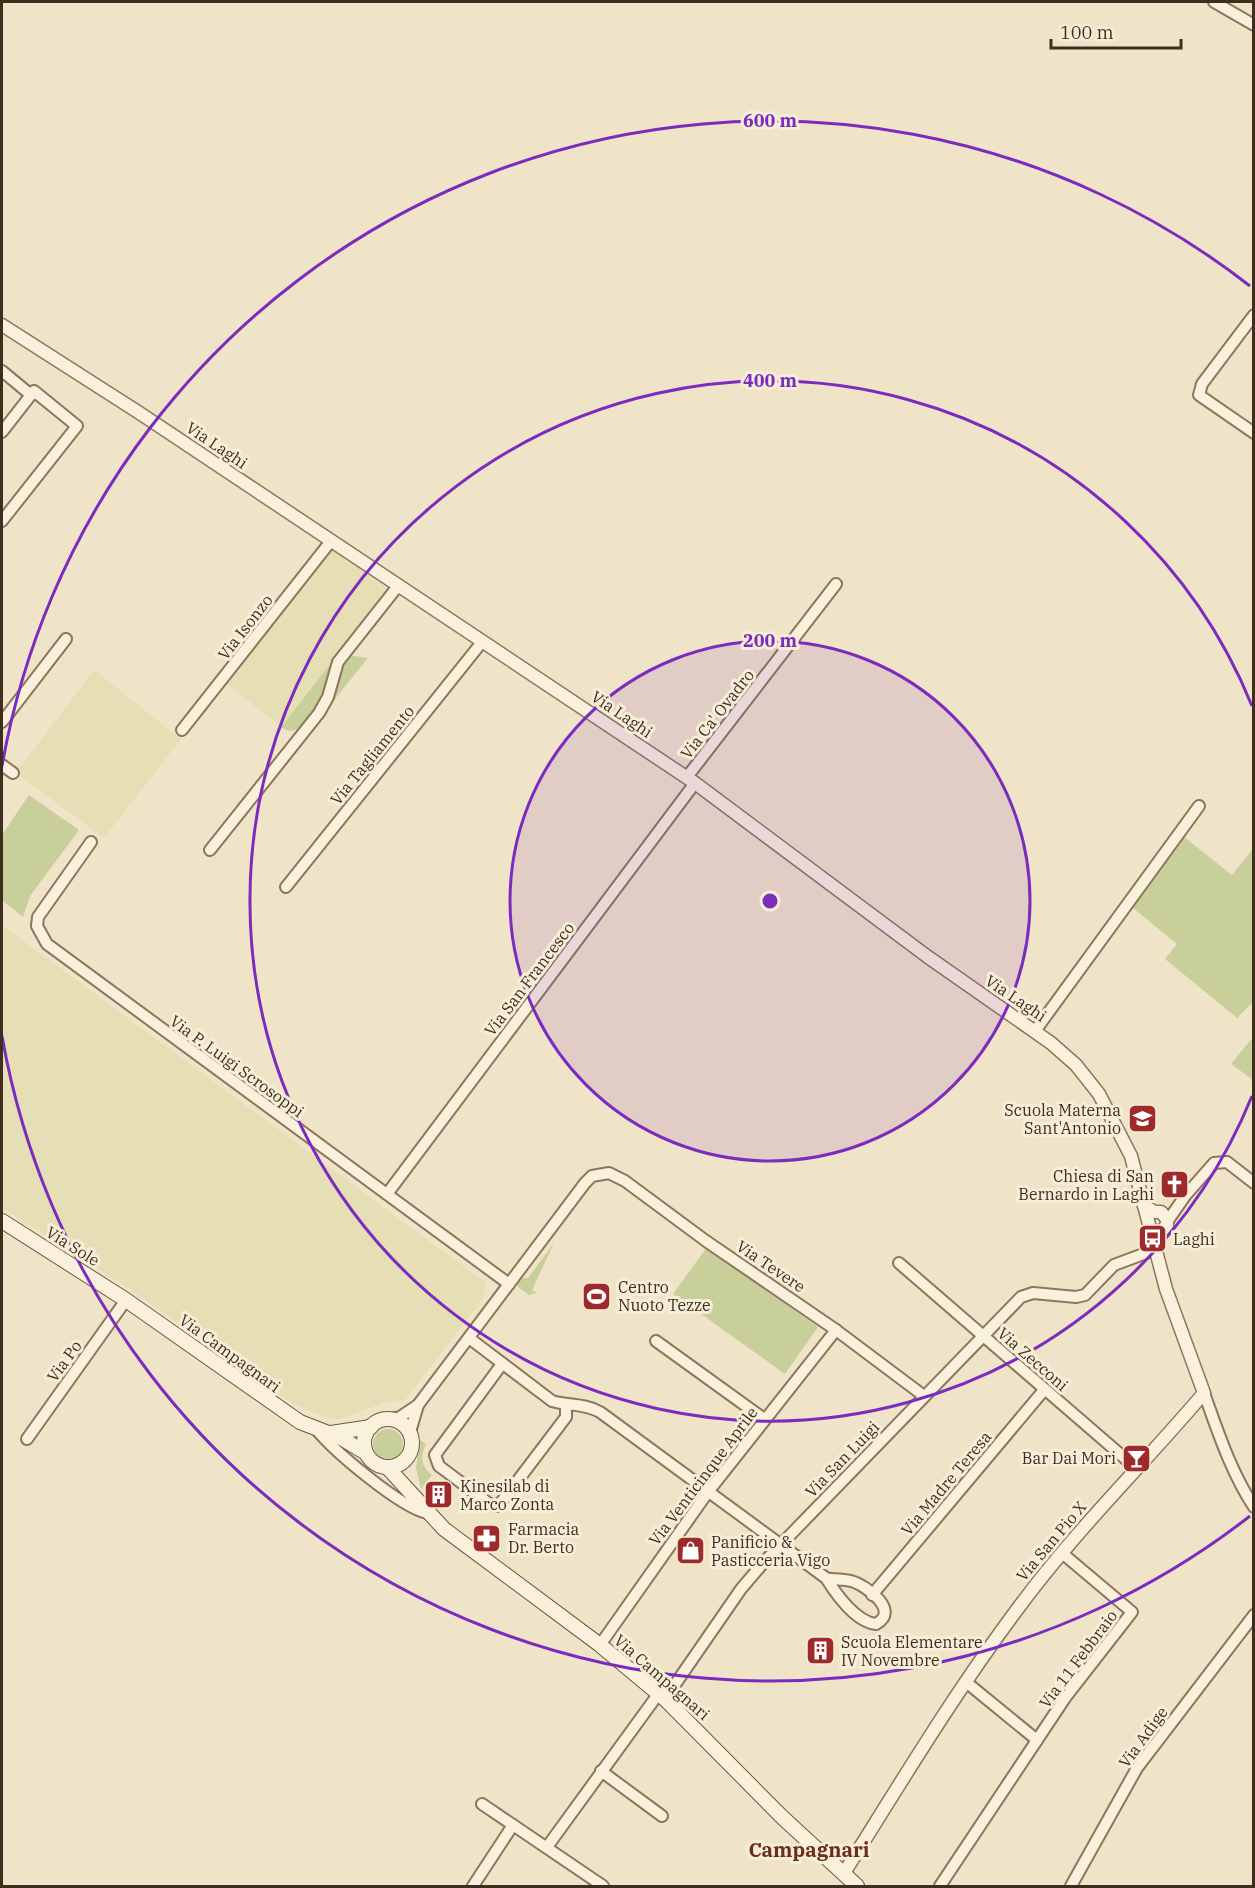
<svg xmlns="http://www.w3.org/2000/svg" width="1255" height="1888" font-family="'IBM Plex Serif',serif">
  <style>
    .farmland { fill: #e6deb5 }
    .green { fill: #c9cf9b }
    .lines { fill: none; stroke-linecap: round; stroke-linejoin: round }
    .minor-casing { stroke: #8d765c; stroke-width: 14 }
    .tertiary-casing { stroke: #8d765c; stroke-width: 15 }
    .secondary-casing { stroke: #6f573f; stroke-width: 16 }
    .minor { stroke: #faf1dc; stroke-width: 10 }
    .tertiary { stroke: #faf1dc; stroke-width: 12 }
    .secondary { stroke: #faf1dc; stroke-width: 14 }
    .ring { fill: none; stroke: #7b2cbf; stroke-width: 3 }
    .labels { text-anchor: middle; stroke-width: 6; stroke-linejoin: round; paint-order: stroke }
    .street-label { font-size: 16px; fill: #3d2e20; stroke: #f7eed8 }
    .poi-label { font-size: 16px; fill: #3d2e20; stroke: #f7eed8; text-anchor: start }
    .quarter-label { font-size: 20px; font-weight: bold; fill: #6b2e1e; stroke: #f7eed8 }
    .centre { fill: #7b2cbf; stroke: #f7eed8; stroke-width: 3 }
    .ring-label { font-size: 18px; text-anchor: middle; font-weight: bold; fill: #7b2cbf; stroke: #f7eed8; stroke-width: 6; stroke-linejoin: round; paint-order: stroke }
  </style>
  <rect width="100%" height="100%" fill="#f0e4c8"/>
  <g class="farmland">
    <polygon points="333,550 388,589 281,727 226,683 329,551"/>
    <polygon points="94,670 181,739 104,838 16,773"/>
    <polygon points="2,925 486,1283 483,1299 405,1400 386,1402 340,1419 325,1417 293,1404 130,1289 2,1208"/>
  </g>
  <g class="green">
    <polygon points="347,655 368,658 326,710 339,667"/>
    <path d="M 331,663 C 329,674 328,686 324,696 C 317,711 300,741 281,727 Z"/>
    <polygon points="29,795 79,830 30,896 23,917 2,900 2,835"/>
    <polygon points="1184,837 1232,875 1253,849 1253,1002 1237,1018 1165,959 1177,944 1133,908"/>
    <polygon points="1253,1037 1253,1080 1231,1064"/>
    <polygon points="554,1243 532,1290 537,1293 529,1295 518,1287 517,1282 519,1278 528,1278"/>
    <polygon points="707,1247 818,1327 785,1374 673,1294"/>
    <circle cx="388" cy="1444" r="15"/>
    <path d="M 420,1440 L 426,1444 C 420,1456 421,1467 432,1475 L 421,1489 L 416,1468 Z"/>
  </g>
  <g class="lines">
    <defs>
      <g id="minor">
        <polyline points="1214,2 1254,25"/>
        <polyline points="1254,315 1202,384 1199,395 1254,433"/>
        <polyline points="2,371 31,395"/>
        <polyline points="2,432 34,391 77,426 2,521"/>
        <polyline points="2,722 66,639"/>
        <polyline points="182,730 331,541"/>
        <polyline points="2,765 13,773"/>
        <polyline points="687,777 836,584"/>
        <polyline points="91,842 38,917 37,926 47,944 509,1284"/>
        <polyline points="210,850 319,713 328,697 338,662 398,586"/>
        <polyline points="286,887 482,642"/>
        <polyline points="1035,1031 1199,806"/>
        <polyline points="387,1194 695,783"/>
        <polyline points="1167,1222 1185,1196 1214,1163 1227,1162 1254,1183"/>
        <polyline points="899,1263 1136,1468"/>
        <path d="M 469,1338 L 552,1401 C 569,1406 584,1403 600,1412 L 826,1578 C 836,1594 856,1622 876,1624 C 901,1611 866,1585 851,1581 C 843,1579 834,1580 826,1578"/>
        <polyline points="656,1341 764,1419"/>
        <polyline points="502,1364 435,1455 439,1466 491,1505 497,1506 503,1500 566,1417 566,1405"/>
        <path d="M 1204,1393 C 1218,1432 1231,1472 1254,1507"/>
        <polyline points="392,1419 400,1417 418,1405 585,1183 592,1176 609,1173 625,1181 706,1241 836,1330 924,1396"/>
        <path d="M 316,1429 C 335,1452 400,1507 427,1513"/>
        <polyline points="410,1432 418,1405"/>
        <polyline points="27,1439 126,1300"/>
        <polyline points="872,1595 1044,1390"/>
        <polyline points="600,1645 708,1492 836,1330"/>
        <polyline points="966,1682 1037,1740"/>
        <polyline points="665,1699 741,1589 764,1562 1021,1297 1033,1293 1076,1297 1085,1295 1114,1265 1154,1250"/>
        <polyline points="601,1771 662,1816"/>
        <polyline points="482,1804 603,1886"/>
        <polyline points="547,1847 659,1693"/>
        <polyline points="473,1886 513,1825"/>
        <polyline points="940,1886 1065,1698 1132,1612 1062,1553"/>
        <polyline points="1071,1886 1137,1768 1254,1615"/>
      </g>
      <g id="tertiary">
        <path d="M 2,325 L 138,412 L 695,783 L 928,957 L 1051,1043 L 1076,1065 L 1099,1094 L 1131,1156 L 1166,1289 L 1204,1393 C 1143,1465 1075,1531 1019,1607 C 955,1692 900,1784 844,1873"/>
        <polyline points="1144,1206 1155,1212 1161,1212 1167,1219 1167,1225 1153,1241"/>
      </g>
      <g id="secondary">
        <polyline points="2,1221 126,1300 300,1422 341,1438 366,1453"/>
        <circle cx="388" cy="1443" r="24"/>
        <polyline points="331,1433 371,1427"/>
        <polyline points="387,1467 444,1529 600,1645 665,1699 782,1817 857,1886"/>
      </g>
    </defs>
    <use href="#minor" class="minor-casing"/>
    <use href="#tertiary" class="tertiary-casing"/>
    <use href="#secondary" class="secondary-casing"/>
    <use href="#minor" class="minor"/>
    <use href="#tertiary" class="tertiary"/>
    <use href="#secondary" class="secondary"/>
  </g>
  <circle cx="770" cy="901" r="260" fill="#7b2cbf" fill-opacity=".12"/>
  <g class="ring">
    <circle cx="770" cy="901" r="260"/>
    <path d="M1252 1096A520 520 0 1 1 1252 706"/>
    <path d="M1250 1516A780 780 0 0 1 2 1036M2 766A780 780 0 0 1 1250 286"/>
  </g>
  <defs>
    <symbol id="school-square" viewBox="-11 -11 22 22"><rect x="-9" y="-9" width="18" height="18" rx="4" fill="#9e2a2b" stroke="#f7eed8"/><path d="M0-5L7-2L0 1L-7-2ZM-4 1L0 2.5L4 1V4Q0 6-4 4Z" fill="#fff"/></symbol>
    <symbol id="church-square" viewBox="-11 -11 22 22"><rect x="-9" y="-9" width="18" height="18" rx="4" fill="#9e2a2b" stroke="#f7eed8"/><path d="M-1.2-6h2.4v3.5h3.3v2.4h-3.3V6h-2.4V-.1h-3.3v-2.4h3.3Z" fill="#fff"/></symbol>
    <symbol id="bus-square" viewBox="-11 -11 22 22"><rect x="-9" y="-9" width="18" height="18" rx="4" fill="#9e2a2b" stroke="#f7eed8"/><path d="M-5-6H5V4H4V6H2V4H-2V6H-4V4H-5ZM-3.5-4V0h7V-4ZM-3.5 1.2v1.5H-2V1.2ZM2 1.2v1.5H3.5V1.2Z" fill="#fff"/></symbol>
    <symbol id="stadium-square" viewBox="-11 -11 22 22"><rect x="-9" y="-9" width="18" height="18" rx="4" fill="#9e2a2b" stroke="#f7eed8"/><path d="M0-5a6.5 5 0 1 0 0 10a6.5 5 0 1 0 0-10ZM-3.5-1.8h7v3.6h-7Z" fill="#fff"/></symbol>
    <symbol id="bar-square" viewBox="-11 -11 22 22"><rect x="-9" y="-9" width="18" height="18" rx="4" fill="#9e2a2b" stroke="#f7eed8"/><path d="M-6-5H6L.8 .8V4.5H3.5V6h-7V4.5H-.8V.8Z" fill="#fff"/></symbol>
    <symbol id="building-square" viewBox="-11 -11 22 22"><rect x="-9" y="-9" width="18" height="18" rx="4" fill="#9e2a2b" stroke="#f7eed8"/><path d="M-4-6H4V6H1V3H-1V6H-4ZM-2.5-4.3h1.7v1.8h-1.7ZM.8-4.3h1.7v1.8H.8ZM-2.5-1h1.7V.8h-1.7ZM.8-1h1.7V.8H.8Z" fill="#fff"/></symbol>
    <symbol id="pharmacy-square" viewBox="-11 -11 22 22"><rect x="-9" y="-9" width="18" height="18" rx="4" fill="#9e2a2b" stroke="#f7eed8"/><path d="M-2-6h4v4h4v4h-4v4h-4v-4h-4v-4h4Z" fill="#fff"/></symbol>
    <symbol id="shop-square" viewBox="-11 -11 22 22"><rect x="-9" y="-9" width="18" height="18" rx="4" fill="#9e2a2b" stroke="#f7eed8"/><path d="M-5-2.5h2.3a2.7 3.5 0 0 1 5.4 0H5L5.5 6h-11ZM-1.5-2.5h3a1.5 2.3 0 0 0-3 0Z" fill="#fff"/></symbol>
  </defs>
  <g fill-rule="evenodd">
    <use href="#school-square" x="1126" y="1102" width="33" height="33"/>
    <use href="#church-square" x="1158" y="1168" width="33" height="33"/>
    <use href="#bus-square" x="1136" y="1222" width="33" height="33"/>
    <use href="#stadium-square" x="580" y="1280" width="33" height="33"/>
    <use href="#bar-square" x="1120" y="1442" width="33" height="33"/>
    <use href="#building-square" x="422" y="1478" width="33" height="33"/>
    <use href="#pharmacy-square" x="470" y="1522" width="33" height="33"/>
    <use href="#shop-square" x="674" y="1534" width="33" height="33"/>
    <use href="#building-square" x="804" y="1634" width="33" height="33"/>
  </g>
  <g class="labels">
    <g class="street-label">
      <text transform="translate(217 445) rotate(34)" y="6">Via Laghi</text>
      <text transform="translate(245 627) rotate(-52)" y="6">Via Isonzo</text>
      <text transform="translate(622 714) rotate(34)" y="6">Via Laghi</text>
      <text transform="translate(717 714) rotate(-52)" y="6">Via Ca' Ovadro</text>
      <text transform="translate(372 755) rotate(-51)" y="6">Via Tagliamento</text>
      <text transform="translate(529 979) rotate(-53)" y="6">Via San Francesco</text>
      <text transform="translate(1016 998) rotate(34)" y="6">Via Laghi</text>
      <text transform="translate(237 1066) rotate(36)" y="6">Via P. Luigi Scrosoppi</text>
      <text transform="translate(73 1246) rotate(32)" y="6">Via Sole</text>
      <text transform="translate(771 1266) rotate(34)" y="6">Via Tevere</text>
      <text transform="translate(230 1353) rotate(36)" y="6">Via Campagnari</text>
      <text transform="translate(1033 1359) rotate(41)" y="6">Via Zecconi</text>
      <text transform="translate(64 1361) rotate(-54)" y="6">Via Po</text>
      <text transform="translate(842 1459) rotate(-46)" y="6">Via San Luigi</text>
      <text transform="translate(703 1476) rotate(-53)" y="6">Via Venticinque Aprile</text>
      <text transform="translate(946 1483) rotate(-50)" y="6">Via Madre Teresa</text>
      <text transform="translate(1051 1541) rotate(-50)" y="6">Via San Pio X</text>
      <text transform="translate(1078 1659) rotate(-53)" y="6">Via 11 Febbraio</text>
      <text transform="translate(662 1677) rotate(41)" y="6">Via Campagnari</text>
      <text transform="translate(1143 1737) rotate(-54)" y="6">Via Adige</text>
    </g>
    <g class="poi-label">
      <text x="1121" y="1116" text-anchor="end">Scuola Materna<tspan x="1121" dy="18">Sant'Antonio</tspan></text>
      <text x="1154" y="1182" text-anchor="end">Chiesa di San<tspan x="1154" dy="18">Bernardo in Laghi</tspan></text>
      <text x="1173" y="1245">Laghi</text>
      <text x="618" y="1293">Centro<tspan x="618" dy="18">Nuoto Tezze</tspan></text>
      <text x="1116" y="1464" text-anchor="end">Bar Dai Mori</text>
      <text x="460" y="1492">Kinesilab di<tspan x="460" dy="18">Marco Zonta</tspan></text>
      <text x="508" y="1535">Farmacia<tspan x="508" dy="18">Dr. Berto</tspan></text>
      <text x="711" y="1548">Panificio &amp;<tspan x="711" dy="18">Pasticceria Vigo</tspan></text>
      <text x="841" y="1648">Scuola Elementare<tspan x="841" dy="18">IV Novembre</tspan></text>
    </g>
    <g class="quarter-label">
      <text x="809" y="1857">Campagnari</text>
    </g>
  </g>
  <circle cx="770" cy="901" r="9" class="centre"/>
  <g class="ring-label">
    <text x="770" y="127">600 m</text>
    <text x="770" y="387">400 m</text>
    <text x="770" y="647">200 m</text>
  </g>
  <rect width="1255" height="1888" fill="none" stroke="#3d2e20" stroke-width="6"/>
  <path d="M1051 39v9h130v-9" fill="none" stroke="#3d2e20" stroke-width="3"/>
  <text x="1060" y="39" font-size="18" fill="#3d2e20" stroke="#f7eed8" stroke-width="4.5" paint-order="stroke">100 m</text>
</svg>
